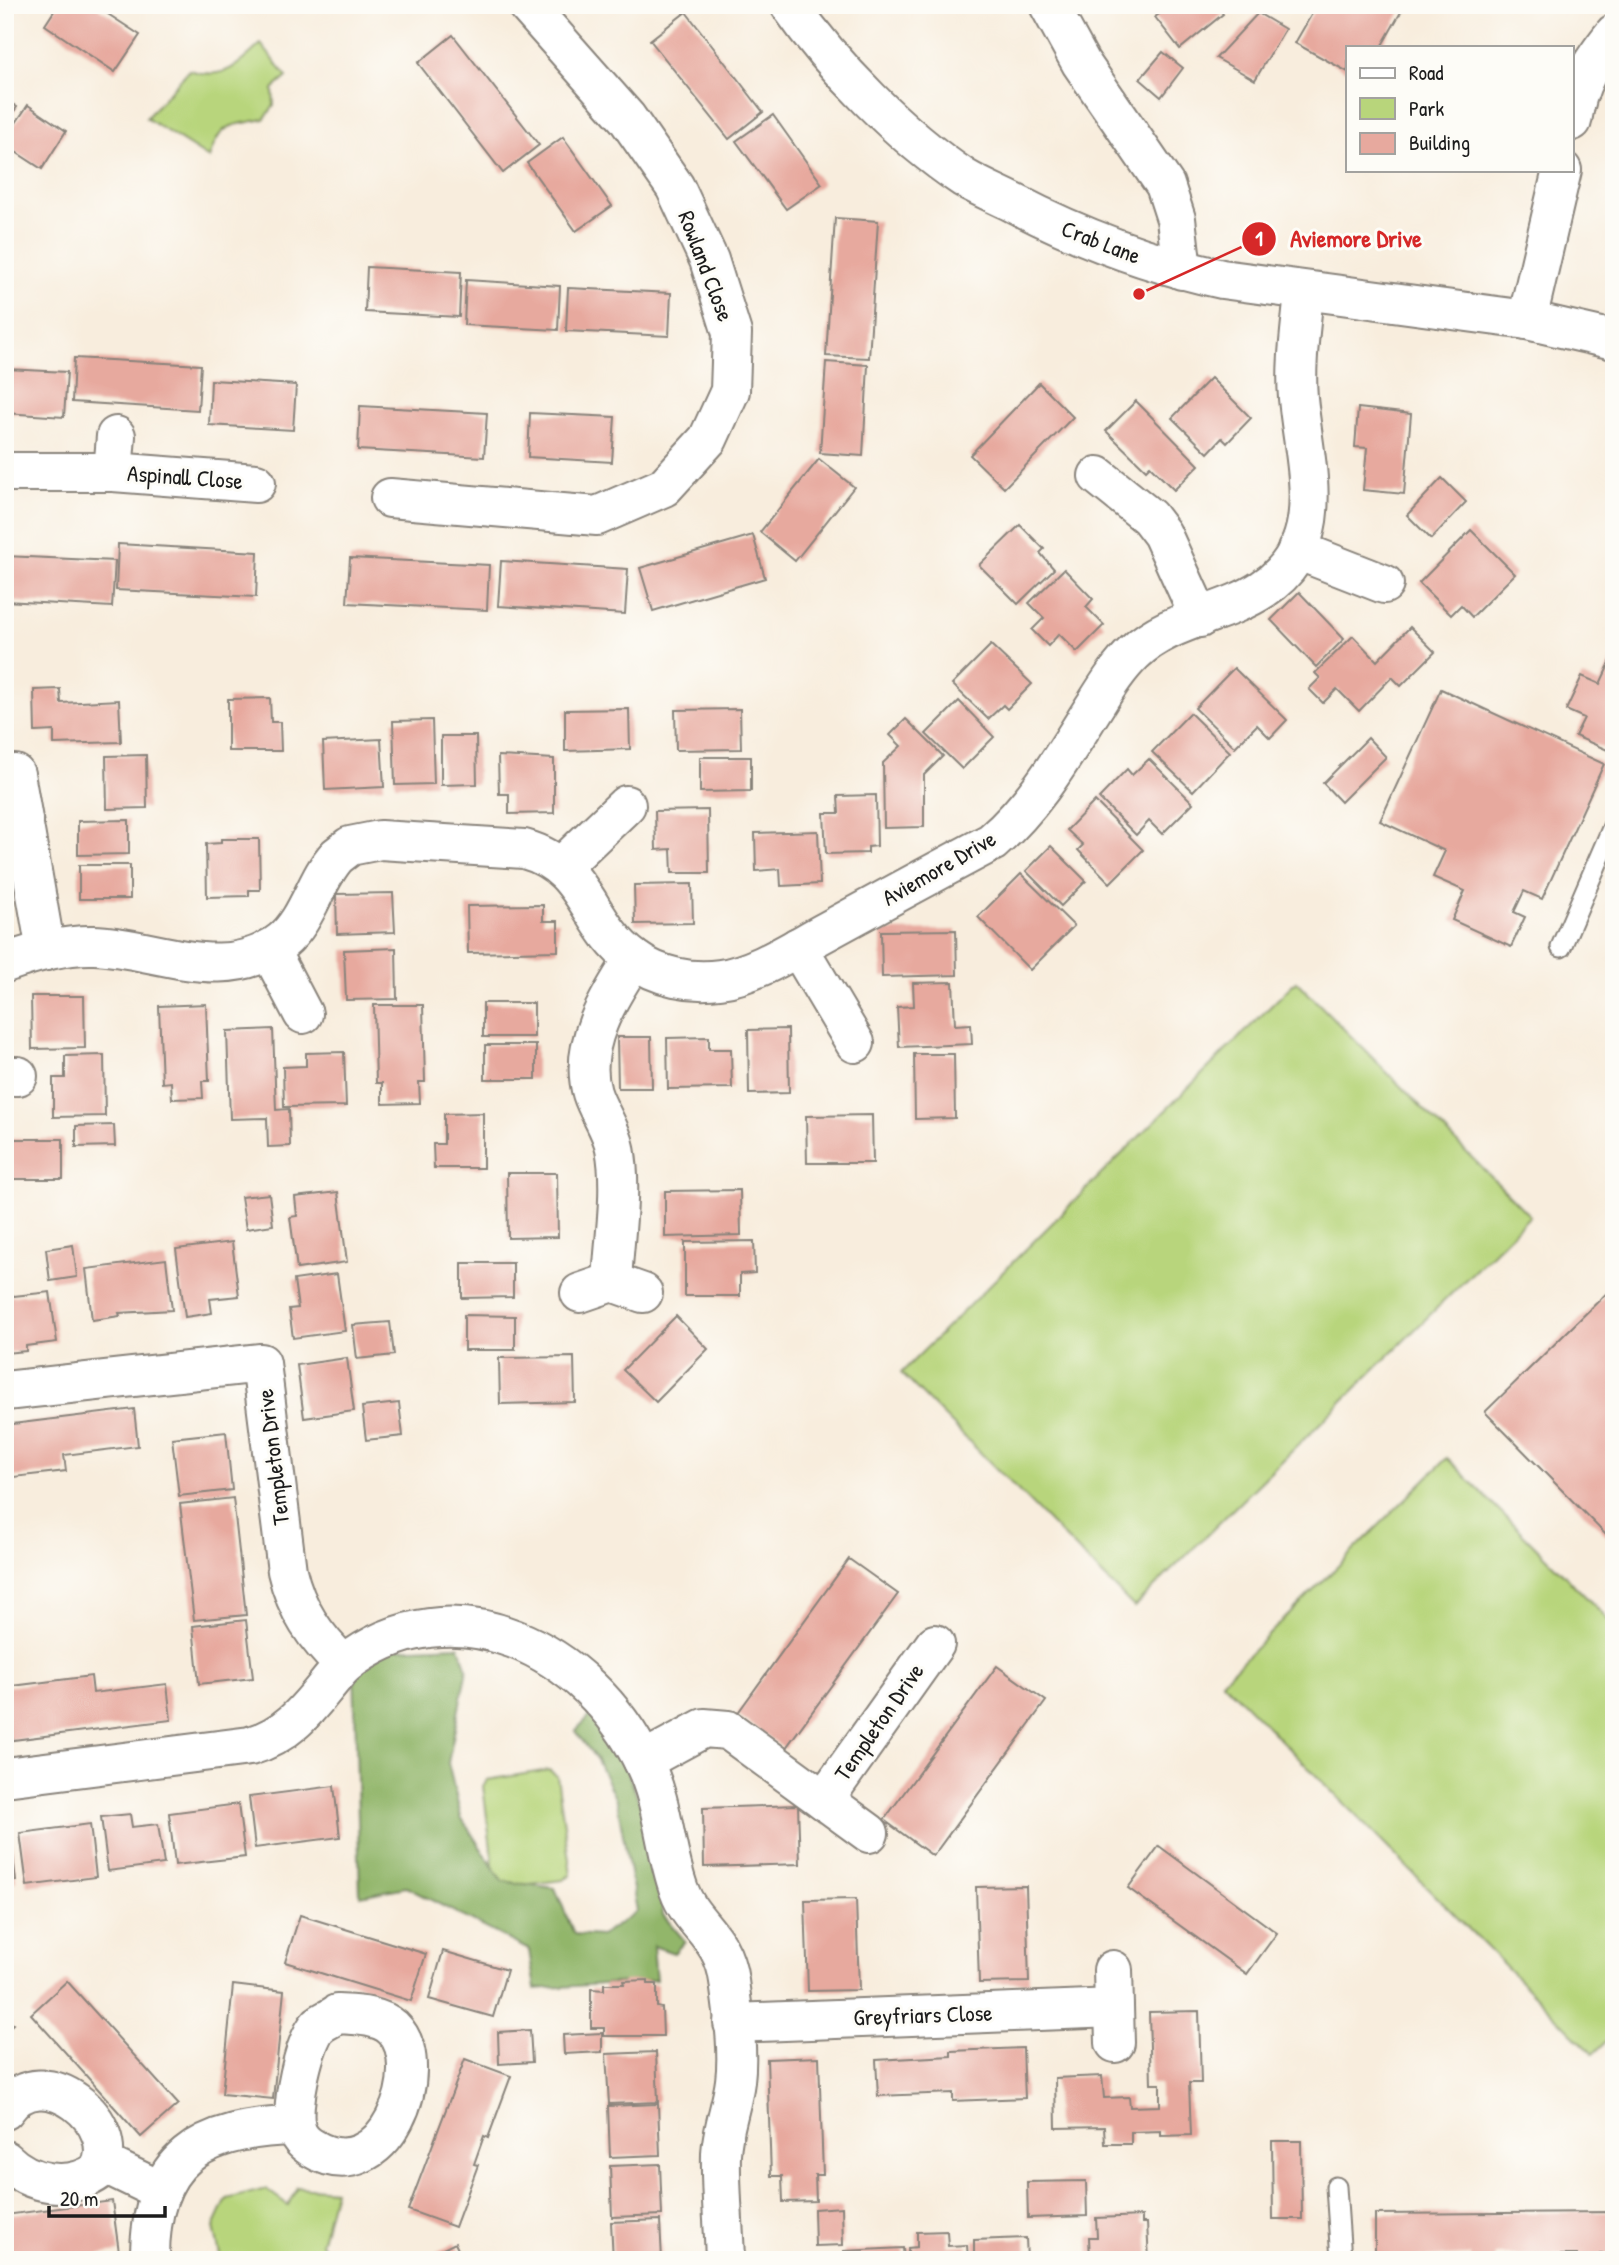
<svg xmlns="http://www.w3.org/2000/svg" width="1619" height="2265" font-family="'Patrick Hand',sans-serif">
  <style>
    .green { fill: #b8d57b; stroke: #6a784c; stroke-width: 2 }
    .forest { fill: #92b66b; stroke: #576944; stroke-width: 2 }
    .building { fill: #e7a99e }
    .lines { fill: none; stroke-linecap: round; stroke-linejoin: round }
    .service-casing { stroke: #8a847c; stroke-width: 23 }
    .minor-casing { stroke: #8a847c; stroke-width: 42 }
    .tertiary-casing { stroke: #8a847c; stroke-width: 42 }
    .service { stroke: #fff; stroke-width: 19 }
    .minor { stroke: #fff; stroke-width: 38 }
    .tertiary { stroke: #fff; stroke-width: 38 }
    .labels { text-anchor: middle; stroke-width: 6; stroke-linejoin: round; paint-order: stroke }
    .street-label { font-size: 23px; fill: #1c1c1c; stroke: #fdfcf7 }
    .leader { fill: none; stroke: #d62828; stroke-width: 2.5 }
    .callout-dot { fill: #d62828; stroke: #fdfcf7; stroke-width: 2.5 }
    .mark-label { font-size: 21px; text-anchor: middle; font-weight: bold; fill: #fff }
    .callout-label { font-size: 24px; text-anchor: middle; font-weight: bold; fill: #d62828; stroke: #fdfcf7; stroke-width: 6; stroke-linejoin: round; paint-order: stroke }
  </style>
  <rect width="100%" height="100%" fill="#fdfcf7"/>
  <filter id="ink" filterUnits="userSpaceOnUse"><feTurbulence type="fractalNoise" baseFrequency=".0143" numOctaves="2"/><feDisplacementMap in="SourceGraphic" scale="14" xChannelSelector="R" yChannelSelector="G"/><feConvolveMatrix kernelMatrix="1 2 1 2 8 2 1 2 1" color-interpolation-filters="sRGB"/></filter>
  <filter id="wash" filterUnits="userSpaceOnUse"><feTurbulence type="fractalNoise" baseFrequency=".00686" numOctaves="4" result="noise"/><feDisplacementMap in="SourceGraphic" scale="28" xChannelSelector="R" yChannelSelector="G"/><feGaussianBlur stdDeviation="1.57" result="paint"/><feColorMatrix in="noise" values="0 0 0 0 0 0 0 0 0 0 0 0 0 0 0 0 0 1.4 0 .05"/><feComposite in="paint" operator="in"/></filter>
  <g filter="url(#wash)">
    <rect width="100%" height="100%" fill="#f8eddd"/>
    <g class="green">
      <path d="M 261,44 L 287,77 L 273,89 L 274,106 L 264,119 C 229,127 221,121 209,158 L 146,118 L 189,70 C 223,81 237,66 261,44 Z"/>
      <polygon points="1296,981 1530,1216 1134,1607 901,1373"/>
      <polygon points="1447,1458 1614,1625 1614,2034 1593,2054 1222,1681"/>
      <polygon points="549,1770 557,1776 571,1874 563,1880 496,1888 483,1786 487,1780"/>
      <polygon points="297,2187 335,2190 321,2244 333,2260 221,2260 214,2227 227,2199 266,2189 288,2205"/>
    </g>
    <polygon class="forest" points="459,1646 467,1669 448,1763 461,1817 502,1881 555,1888 574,1934 601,1936 637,1911 617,1802 597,1760 575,1731 592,1714 617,1745 657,1847 663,1915 685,1941 674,1953 653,1946 656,1980 535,1989 529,1950 406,1887 360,1896 354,1667 388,1649"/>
    <g id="blocks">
      <g class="building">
        <polygon points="58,5 94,5 140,35 115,72 45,25"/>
        <polygon points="1162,5 1216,5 1223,14 1180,49 1155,17 1165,10"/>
        <polygon points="1317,5 1361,5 1371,11 1375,5 1405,5 1381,47 1348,47 1348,72 1295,43"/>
        <polygon points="686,12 763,112 729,139 650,40"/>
        <polygon points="1258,13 1285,29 1255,80 1216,58"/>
        <polygon points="453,35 539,145 503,173 418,63"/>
        <polygon points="1163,52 1183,68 1161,97 1140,79"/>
        <polygon points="5,99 17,107 5,124"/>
        <polygon points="28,105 66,131 42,169 5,145 5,139"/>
        <polygon points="773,115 822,184 786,209 736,141"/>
        <polygon points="563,137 612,206 576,231 527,163"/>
        <polygon points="835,218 878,221 869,358 826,356"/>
        <polygon points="367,267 461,272 459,317 365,312"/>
        <polygon points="466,280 560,286 558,330 464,325"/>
        <polygon points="568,288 671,293 669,336 566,331"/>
        <polygon points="74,358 201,365 198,410 72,402"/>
        <polygon points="826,362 868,365 863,456 820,453"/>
        <polygon points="5,369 67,372 64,417 5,413"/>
        <polygon points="1211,378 1251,418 1227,443 1222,438 1208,453 1172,418"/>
        <polygon points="211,380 296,385 293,430 209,425"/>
        <polygon points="1039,383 1073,417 1004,488 970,455"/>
        <polygon points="1136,401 1199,465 1174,490 1150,466 1146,470 1106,431"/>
        <polygon points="360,406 487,413 484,457 358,450"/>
        <polygon points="1358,408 1411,414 1404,494 1363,490 1367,448 1355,447"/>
        <polygon points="530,413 615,417 612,462 528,457"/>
        <polygon points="819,459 854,487 795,561 760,532"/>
        <polygon points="1442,478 1466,502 1431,539 1407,515"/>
        <polygon points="1020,525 1044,549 1040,553 1054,569 1018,604 979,565"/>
        <polygon points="1471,530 1515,574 1472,617 1461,605 1451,615 1419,583"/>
        <polygon points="753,535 765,578 653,611 640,568"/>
        <polygon points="118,544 258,552 256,597 116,590"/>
        <polygon points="5,556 115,561 112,607 5,601"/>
        <polygon points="350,558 489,565 487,610 347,603"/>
        <polygon points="501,561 628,569 625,614 498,606"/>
        <polygon points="1064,569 1093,599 1086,607 1104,625 1077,652 1059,634 1048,646 1032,630 1044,618 1029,603"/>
        <polygon points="1299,592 1344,639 1316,667 1271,620"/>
        <polygon points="1410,627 1435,652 1401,686 1392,677 1359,711 1337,689 1323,703 1309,689 1320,678 1315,673 1353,636 1377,661"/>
        <polygon points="991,645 1032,684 1007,709 1003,705 988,719 952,684"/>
        <polygon points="1614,654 1614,748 1612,752 1575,736 1584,718 1566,710 1582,676 1600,684"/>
        <polygon points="1234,668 1287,720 1270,738 1257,725 1235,747 1195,708"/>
        <polygon points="60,689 61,703 119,700 121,742 54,744 54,731 35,732 34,690"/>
        <polygon points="1441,689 1604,764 1542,899 1524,891 1514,912 1525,917 1511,947 1452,920 1465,891 1433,877 1445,851 1380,821"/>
        <polygon points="270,698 271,722 280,722 281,751 228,751 228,699"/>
        <polygon points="959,701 994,737 962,769 926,734"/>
        <polygon points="5,704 11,704 12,744 5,744"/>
        <polygon points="629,709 630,749 565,751 565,710"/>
        <polygon points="740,709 741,749 676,750 675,710"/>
        <polygon points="1190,713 1230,752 1193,791 1152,752"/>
        <polygon points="906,719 943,756 924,775 924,827 884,828 883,763 901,746 890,735"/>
        <polygon points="432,720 434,784 395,785 393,721"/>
        <polygon points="441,736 476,736 477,784 441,785"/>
        <polygon points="1368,738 1386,757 1341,802 1323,783"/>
        <polygon points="381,739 384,787 325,790 323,742"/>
        <polygon points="146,755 147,808 107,809 106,756"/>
        <polygon points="498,756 554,759 554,813 509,814 509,794 499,794"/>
        <polygon points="700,757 751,757 751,791 700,792"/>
        <polygon points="1149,759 1193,803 1162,834 1149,821 1136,835 1099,798 1127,769 1132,775"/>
        <polygon points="876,795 877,846 868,847 868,853 826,854 824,813 839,813 838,796"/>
        <polygon points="1095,801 1143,850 1110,883 1078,850 1083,845 1067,830"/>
        <polygon points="708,810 709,873 672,873 671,849 656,850 655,811"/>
        <polygon points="129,820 129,854 78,855 78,821"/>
        <polygon points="818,831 820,884 781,886 780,869 756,871 755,833"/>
        <polygon points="221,839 259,839 260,890 249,890 249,896 207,897 206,844 221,843"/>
        <polygon points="1051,846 1086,881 1061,906 1026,871"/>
        <rect x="79" y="865" width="51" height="34"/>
        <polygon points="1021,874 1074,926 1030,970 978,917"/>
        <polygon points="692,884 693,923 635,924 634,885"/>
        <polygon points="393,893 395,932 337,934 336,894"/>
        <polygon points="543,905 543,921 558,921 558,951 468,953 467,906"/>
        <polygon points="956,930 957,975 882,977 881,931"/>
        <polygon points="396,948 397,999 346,1000 344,950"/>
        <polygon points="953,982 955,1025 971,1024 972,1044 899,1047 897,1007 914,1006 913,983"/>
        <polygon points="31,996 84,996 85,1048 32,1049"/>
        <rect x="483" y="1003" width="51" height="34"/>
        <polygon points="206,1004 209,1081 202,1081 203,1098 172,1099 171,1082 162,1083 159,1006"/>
        <polygon points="374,1005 423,1005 425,1082 419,1082 420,1103 382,1104 382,1083 376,1083"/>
        <polygon points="273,1029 276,1110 289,1109 290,1146 268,1147 267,1118 230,1119 227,1031"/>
        <polygon points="788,1029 789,1093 749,1094 748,1030"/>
        <polygon points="617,1037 651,1037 652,1088 618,1088"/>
        <polygon points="709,1037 709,1049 731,1049 732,1088 668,1089 667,1038"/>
        <rect x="485" y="1045" width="51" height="34"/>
        <polygon points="344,1052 346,1106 284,1107 283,1067 306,1066 306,1053"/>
        <polygon points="914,1054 954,1054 955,1118 915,1119"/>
        <polygon points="104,1055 105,1116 53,1117 53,1078 65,1078 65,1056"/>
        <polygon points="483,1113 483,1168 434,1168 433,1144 444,1144 444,1114"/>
        <polygon points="872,1115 873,1163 807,1163 806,1116"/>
        <polygon points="114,1125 115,1146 76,1147 76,1126"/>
        <rect x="5" y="1139" width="58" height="40"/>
        <polygon points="507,1173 557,1173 558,1237 508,1238"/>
        <polygon points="740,1190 741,1235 665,1237 665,1191"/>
        <polygon points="338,1192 347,1262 297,1269 290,1217 297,1216 295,1197"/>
        <polygon points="269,1194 273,1225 246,1229 241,1197"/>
        <polygon points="754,1241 755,1273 740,1274 740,1296 685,1296 685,1242"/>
        <polygon points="232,1242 239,1296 210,1299 212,1313 185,1317 176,1249"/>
        <polygon points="73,1245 77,1277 50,1281 46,1249"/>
        <polygon points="166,1259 172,1310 119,1313 120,1316 92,1320 86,1269"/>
        <polygon points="462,1263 513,1263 513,1297 462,1298"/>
        <polygon points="337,1274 345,1331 293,1338 289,1309 298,1308 294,1280"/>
        <polygon points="1612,1288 1614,1290 1614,1543 1485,1412"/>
        <polygon points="50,1292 57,1342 26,1346 26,1351 5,1353 5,1297"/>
        <polygon points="464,1315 515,1316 515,1350 464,1350"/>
        <polygon points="676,1316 708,1349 656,1402 623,1370"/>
        <polygon points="390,1322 394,1355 357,1359 353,1325"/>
        <polygon points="574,1357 575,1402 500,1404 499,1358"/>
        <polygon points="347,1358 354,1411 304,1418 297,1365"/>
        <polygon points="399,1403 403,1436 366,1440 362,1407"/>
        <polygon points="134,1409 138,1446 64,1455 66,1471 5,1478 5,1425"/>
        <polygon points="226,1432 232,1490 179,1496 172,1438"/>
        <polygon points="233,1498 246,1615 194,1620 180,1504"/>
        <polygon points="849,1559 898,1594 785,1749 737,1714"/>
        <polygon points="246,1620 253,1678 199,1684 193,1626"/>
        <polygon points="997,1666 1046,1701 933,1856 884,1820"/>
        <polygon points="91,1676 93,1693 167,1684 171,1720 5,1741 5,1687"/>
        <polygon points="334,1786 340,1837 255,1848 249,1797"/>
        <polygon points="238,1804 245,1857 175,1865 169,1813"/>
        <polygon points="798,1805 800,1864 704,1867 703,1808"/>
        <polygon points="130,1814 132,1827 158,1824 164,1864 108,1871 101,1817"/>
        <polygon points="90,1824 96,1877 27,1886 20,1833"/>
        <polygon points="10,1830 16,1881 5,1882 5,1831"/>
        <polygon points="1159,1846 1277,1933 1247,1974 1128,1888"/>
        <polygon points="1026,1886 1029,1982 979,1983 976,1887"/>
        <polygon points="856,1899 859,1990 808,1991 805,1900"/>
        <polygon points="300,1915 426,1954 411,2001 285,1962"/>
        <polygon points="443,1951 507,1970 493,2017 429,1999"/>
        <polygon points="648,1980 648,1984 657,1984 657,2007 662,2008 663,2036 604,2036 604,2028 591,2028 591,1989 604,1990 604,1984 624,1984 623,1981"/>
        <polygon points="67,1981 178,2104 141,2137 31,2014"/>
        <polygon points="233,1985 284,1991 273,2099 222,2094"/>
        <polygon points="1199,2011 1201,2083 1189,2083 1191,2135 1161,2136 1161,2131 1131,2132 1131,2144 1105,2144 1104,2127 1056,2128 1055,2078 1102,2076 1104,2098 1129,2097 1130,2107 1160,2106 1160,2084 1151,2084 1149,2012"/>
        <polygon points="5,2017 13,2024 5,2031"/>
        <polygon points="530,2030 532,2062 499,2064 498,2032"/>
        <polygon points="602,2033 602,2052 564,2054 563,2035"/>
        <polygon points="1023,2048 1025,2098 953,2101 953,2093 878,2096 876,2060 951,2056 951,2051"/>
        <polygon points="656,2052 658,2102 609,2104 606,2054"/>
        <polygon points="819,2057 823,2175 815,2175 816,2201 783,2202 782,2176 771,2176 767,2059"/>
        <polygon points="465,2059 511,2076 488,2138 484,2136 474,2164 478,2165 455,2227 408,2210"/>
        <polygon points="658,2104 660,2155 610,2157 608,2106"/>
        <polygon points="1272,2141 1301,2141 1302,2219 1273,2219"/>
        <polygon points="660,2164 662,2215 612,2217 610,2166"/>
        <polygon points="1086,2181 1087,2216 1028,2218 1027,2182"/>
        <polygon points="112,2201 119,2252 60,2260 10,2260 5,2215"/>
        <polygon points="842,2207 843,2245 815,2246 814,2209"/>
        <polygon points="1614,2212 1614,2254 1600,2254 1600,2260 1577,2260 1577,2255 1495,2255 1495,2260 1471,2260 1471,2255 1375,2260 1375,2214"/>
        <polygon points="1142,2216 1142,2223 1147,2223 1149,2260 1090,2260 1089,2237 1097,2237 1096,2218"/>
        <polygon points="660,2220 662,2260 613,2260 611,2222"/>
        <polygon points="947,2231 948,2246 967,2245 968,2260 908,2260 908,2248 917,2247 917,2232"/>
        <polygon points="1026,2238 1027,2260 974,2260 974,2240"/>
        <polygon points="455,2243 463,2260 421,2260"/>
        <polygon points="903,2248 904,2260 844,2260 844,2251"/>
        <polygon points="1306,2252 1306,2260 1265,2260 1265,2254"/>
      </g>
    </g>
  </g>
  <g filter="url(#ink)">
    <use href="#blocks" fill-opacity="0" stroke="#8a847c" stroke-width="2"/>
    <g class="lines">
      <defs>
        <g id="service">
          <polyline points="1561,947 1614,824"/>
          <polyline points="1336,2187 1341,2260"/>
        </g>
        <g id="minor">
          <polyline points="1049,5 1081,63 1165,185 1176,219 1182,270"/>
          <path d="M 1572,121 C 1578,83 1590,64 1614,34"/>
          <polyline points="1527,320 1562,170"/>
          <polyline points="116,436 113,472 256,483"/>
          <polyline points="5,472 113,472"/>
          <polyline points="1098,476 1149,517 1162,534 1200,618"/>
          <polyline points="390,498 597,516 664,487 708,439 730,391 732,333 709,260 675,187 627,118 527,5"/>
          <polyline points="1297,550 1384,584"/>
          <polyline points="15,774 46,951"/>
          <polyline points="562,866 626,805"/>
          <polyline points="798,947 855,1043"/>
          <polyline points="269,949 303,1014"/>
          <path d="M 5,963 C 33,953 64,944 94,945 C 156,947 225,986 282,941 C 308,920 315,880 337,856 L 350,846 L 380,840 L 524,849 C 589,867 585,923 634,959 C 658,977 692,983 720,979 C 757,974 795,948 827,931 C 882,901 937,871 992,842 C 1036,804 1063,756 1094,707 C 1106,688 1118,668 1135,652 C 1169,619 1224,615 1263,589 C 1332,544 1304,464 1298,398 C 1295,363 1301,327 1304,292"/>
          <polyline points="5,1076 18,1076"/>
          <path d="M 612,1282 C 614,1239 623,1190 615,1148 C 611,1128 598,1112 592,1093 C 578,1046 609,997 634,959"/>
          <polyline points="580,1293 612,1282 643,1293"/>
          <path d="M 5,1391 L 261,1363 L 287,1571 C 296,1610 315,1637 344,1665 C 314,1698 296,1733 250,1746 L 5,1777"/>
          <path d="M 344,1665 C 453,1579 589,1649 644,1763 C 664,1804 664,1848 679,1890 C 692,1926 723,1935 729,1981 C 733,2012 739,2050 735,2081 C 732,2106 722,2129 721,2154 C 720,2189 724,2225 725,2260"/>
          <polyline points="643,1761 704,1728 728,1730 869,1833"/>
          <polyline points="824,1800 935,1644"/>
          <polyline points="1113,1970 1115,2043"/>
          <path d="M 337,2014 C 355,2015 379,2015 393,2028 C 432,2066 385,2193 312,2148 C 304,2143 298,2137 296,2128 C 290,2107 304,2040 319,2025 C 324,2021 332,2018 337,2014 Z"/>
          <polyline points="733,2023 1114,2008"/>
          <path d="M 5,2110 C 42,2054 127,2125 98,2171 C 70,2191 30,2185 5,2160"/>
          <polyline points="103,2163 161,2191"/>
          <path d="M 150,2260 C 149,2158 201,2128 295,2126"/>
        </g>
        <path id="tertiary" d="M 790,5 C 833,67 901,136 964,178 C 979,187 996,194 1012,202 C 1079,237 1148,263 1222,279 L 1527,320 L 1614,340"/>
      </defs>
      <use href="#service" class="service-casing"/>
      <use href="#minor" class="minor-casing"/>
      <use href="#tertiary" class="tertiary-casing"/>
      <use href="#service" class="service"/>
      <use href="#minor" class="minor"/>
      <use href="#tertiary" class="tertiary"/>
    </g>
  </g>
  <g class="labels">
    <g class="street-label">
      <text transform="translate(1101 242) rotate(21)" y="8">Crab Lane</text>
      <text transform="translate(706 266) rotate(69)" y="8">Rowland Close</text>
      <text transform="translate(185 477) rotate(4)" y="8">Aspinall Close</text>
      <text transform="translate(939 868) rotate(-30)" y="8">Aviemore Drive</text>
      <text transform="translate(273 1457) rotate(-97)" y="8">Templeton Drive</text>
      <text transform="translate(879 1722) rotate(-55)" y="8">Templeton Drive</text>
      <text transform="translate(923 2015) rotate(-2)" y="8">Greyfriars Close</text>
    </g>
  </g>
  <path class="leader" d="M1139 294L1259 239"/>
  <g class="callout-dot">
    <circle cx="1139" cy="294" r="7"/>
    <circle cx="1259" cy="239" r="18"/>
  </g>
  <g class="mark-label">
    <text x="1259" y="246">1</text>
  </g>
  <g class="callout-label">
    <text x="1356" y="247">Aviemore Drive</text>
  </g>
  <rect width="1619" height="2265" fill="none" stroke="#fdfcf7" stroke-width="28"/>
  <rect x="1346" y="46" width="228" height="126" fill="#fdfcf7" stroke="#a3a29f" stroke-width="2"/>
  <rect x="1360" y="68" width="35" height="10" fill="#ffffff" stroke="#a3a29f" stroke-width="2"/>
  <text x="1409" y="80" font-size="21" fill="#1c1c1c">Road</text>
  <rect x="1360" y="98" width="35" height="21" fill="#b8d57b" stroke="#a3a29f" stroke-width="2"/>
  <text x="1409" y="116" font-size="21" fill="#1c1c1c">Park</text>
  <rect x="1360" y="133" width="35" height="21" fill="#e7a99e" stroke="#a3a29f" stroke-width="2"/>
  <text x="1409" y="150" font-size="21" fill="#1c1c1c">Building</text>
  <path d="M49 2206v10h116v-10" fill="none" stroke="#1c1c1c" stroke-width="3.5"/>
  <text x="60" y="2206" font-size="21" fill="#1c1c1c" stroke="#fdfcf7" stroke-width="5" paint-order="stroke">20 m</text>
</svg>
